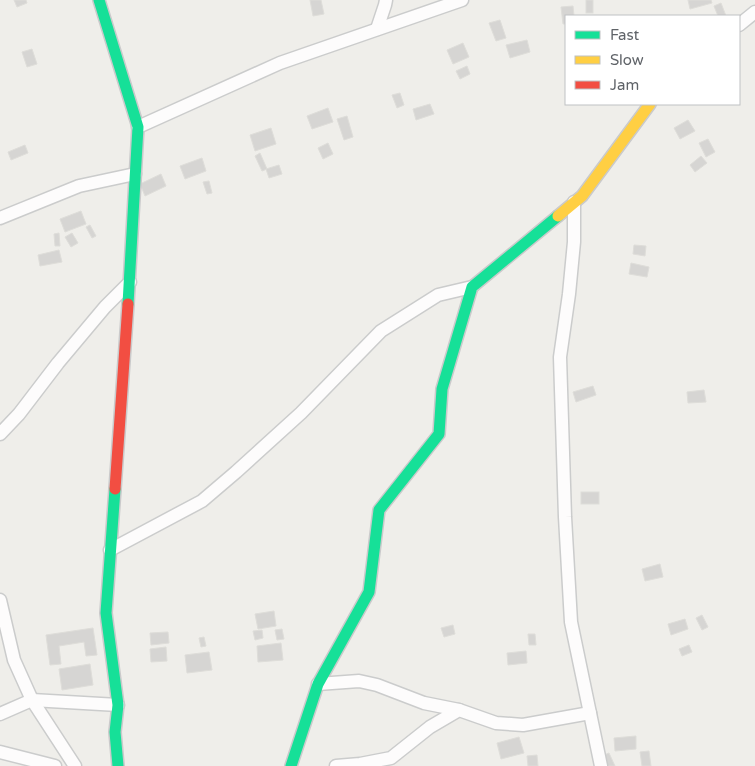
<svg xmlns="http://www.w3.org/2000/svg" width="755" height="766" font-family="'Varela Round',sans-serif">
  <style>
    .building { fill: #d6d5d3; stroke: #deddd9 }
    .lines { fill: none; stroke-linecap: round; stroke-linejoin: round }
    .street-casing { stroke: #cbcccc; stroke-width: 15 }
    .fast-casing { stroke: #cacacb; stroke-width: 14 }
    .slow-casing { stroke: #cacacb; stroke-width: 14 }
    .jam-casing { stroke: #cacacb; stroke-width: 14 }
    .street { stroke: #fdfcfc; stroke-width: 12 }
    .fast { stroke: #16e098; stroke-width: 11 }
    .slow { stroke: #ffcf43; stroke-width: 11 }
    .jam { stroke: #f24e42; stroke-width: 11 }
  </style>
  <rect width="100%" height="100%" fill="#efeeea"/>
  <g class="building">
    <polygon points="14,0 26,0 27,3 17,7"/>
    <polygon points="310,0 321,0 324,14 313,16"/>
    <rect x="586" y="0" width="7" height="13"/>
    <polygon points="688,0 711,0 712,3 690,9"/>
    <polygon points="721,3 726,16 718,16 714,6"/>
    <polygon points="573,6 574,16 566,16 566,24 563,24 561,7"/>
    <polygon points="500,20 506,38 496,41 489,23"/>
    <polygon points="527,40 530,52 510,58 506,45"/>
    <polygon points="463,43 469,57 453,64 447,50"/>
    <polygon points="32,49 37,64 27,67 22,52"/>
    <polygon points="467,66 470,74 460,79 456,71"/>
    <polygon points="400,93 404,105 397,108 392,95"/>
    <polygon points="430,104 434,114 416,120 413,109"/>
    <polygon points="328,108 333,122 312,129 307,116"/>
    <polygon points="347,116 353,137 344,140 337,119"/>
    <polygon points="688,120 695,131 680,139 674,128"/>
    <polygon points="271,128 276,144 255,151 250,135"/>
    <polygon points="708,139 715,152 706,157 699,143"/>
    <polygon points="328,143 333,154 323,159 318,148"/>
    <polygon points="25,145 28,153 11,160 8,152"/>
    <polygon points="260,153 267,169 262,171 255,156"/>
    <polygon points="701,156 707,163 695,172 690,165"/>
    <polygon points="202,158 206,171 185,179 180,166"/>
    <polygon points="279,165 282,174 269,178 266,169"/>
    <polygon points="161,174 166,186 145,196 140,184"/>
    <polygon points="209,181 212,193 207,194 203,182"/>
    <polygon points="81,211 86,224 65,232 60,219"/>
    <polygon points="90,225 96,236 92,238 86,227"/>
    <polygon points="59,233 60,246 55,246 54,234"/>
    <polygon points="72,233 78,243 71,247 65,237"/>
    <polygon points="634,245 646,246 645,256 633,254"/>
    <polygon points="59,250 62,262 40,266 38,255"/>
    <polygon points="631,263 649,267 647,277 629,274"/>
    <polygon points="593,386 596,395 576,402 573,392"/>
    <polygon points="704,390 706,402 688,403 687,392"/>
    <rect x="581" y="492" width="18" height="12"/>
    <polygon points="660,564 663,577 645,581 642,569"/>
    <polygon points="274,611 276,626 258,629 255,614"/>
    <polygon points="702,615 708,627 702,630 696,618"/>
    <polygon points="685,619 688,629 671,635 668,624"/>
    <polygon points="453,625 455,634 444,637 441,628"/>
    <polygon points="93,628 97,655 86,656 84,642 59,646 61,664 50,665 46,635"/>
    <polygon points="282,629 284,639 277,640 275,630"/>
    <polygon points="262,630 263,638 255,640 253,631"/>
    <polygon points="168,632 169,643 151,645 150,633"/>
    <polygon points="528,634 535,634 536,645 529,645"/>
    <polygon points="204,637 206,646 201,647 199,638"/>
    <polygon points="281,643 283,660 258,662 257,646"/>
    <polygon points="689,645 692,652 682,656 679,649"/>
    <polygon points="166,647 167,661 151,662 150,649"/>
    <polygon points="526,651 527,663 508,665 507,653"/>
    <polygon points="209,652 212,670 187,673 185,655"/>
    <polygon points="90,664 93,685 62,690 59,669"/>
    <polygon points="636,736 636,749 615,751 614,738"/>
    <polygon points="519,737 524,753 501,759 497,743"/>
    <polygon points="649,751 651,766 642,766 640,752"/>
    <polygon points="609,753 615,766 608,766 604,755"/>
    <polygon points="537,755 538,766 528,766 527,756"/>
  </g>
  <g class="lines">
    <defs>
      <g id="street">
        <polyline points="739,25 755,12"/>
        <polyline points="377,29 385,5 386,0"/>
        <polyline points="138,127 280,63 462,0"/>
        <polyline points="574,202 574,242 569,294 560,357 565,517 571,622 601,766"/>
        <polyline points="0,218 79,186 135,174"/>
        <polyline points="0,434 19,414 58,363 105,307 130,282"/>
        <polyline points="110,550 202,501 236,472 301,413 381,331 438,295 472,287"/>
        <polyline points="0,600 14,660 32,700 75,766"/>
        <polyline points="318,684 359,681 377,685 424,703 459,710"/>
        <polyline points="0,714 32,700 118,705"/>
        <polyline points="0,752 55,766"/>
        <polyline points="336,766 360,764 391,758 430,727 459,710 496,723 523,725 590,713"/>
      </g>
      <g id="fast">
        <polyline points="99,0 138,127 128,304"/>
        <polyline points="115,489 106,613 118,705 115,732 118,766"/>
        <polyline points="291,766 318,684 369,592 379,510 439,434 442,389 472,287 558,216"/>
      </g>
      <polyline id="slow" points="558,216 582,196 650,104"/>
      <polyline id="jam" points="115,489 128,304"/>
    </defs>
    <use href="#street" class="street-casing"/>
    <use href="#fast" class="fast-casing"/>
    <use href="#slow" class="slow-casing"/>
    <use href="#jam" class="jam-casing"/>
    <use href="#street" class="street"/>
    <use href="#fast" class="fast"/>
    <use href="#slow" class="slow"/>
    <use href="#jam" class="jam"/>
  </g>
  <rect x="565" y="15" width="175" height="90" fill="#ffffff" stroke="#bfc1c3"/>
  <rect x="575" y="31" width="25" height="8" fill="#16e098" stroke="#bfc1c3"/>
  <text x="610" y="40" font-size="15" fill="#5f6368">Fast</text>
  <rect x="575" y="56" width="25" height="8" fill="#ffcf43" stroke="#bfc1c3"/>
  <text x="610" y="65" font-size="15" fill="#5f6368">Slow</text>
  <rect x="575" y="81" width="25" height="8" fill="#f24e42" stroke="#bfc1c3"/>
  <text x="610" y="90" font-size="15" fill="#5f6368">Jam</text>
</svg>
